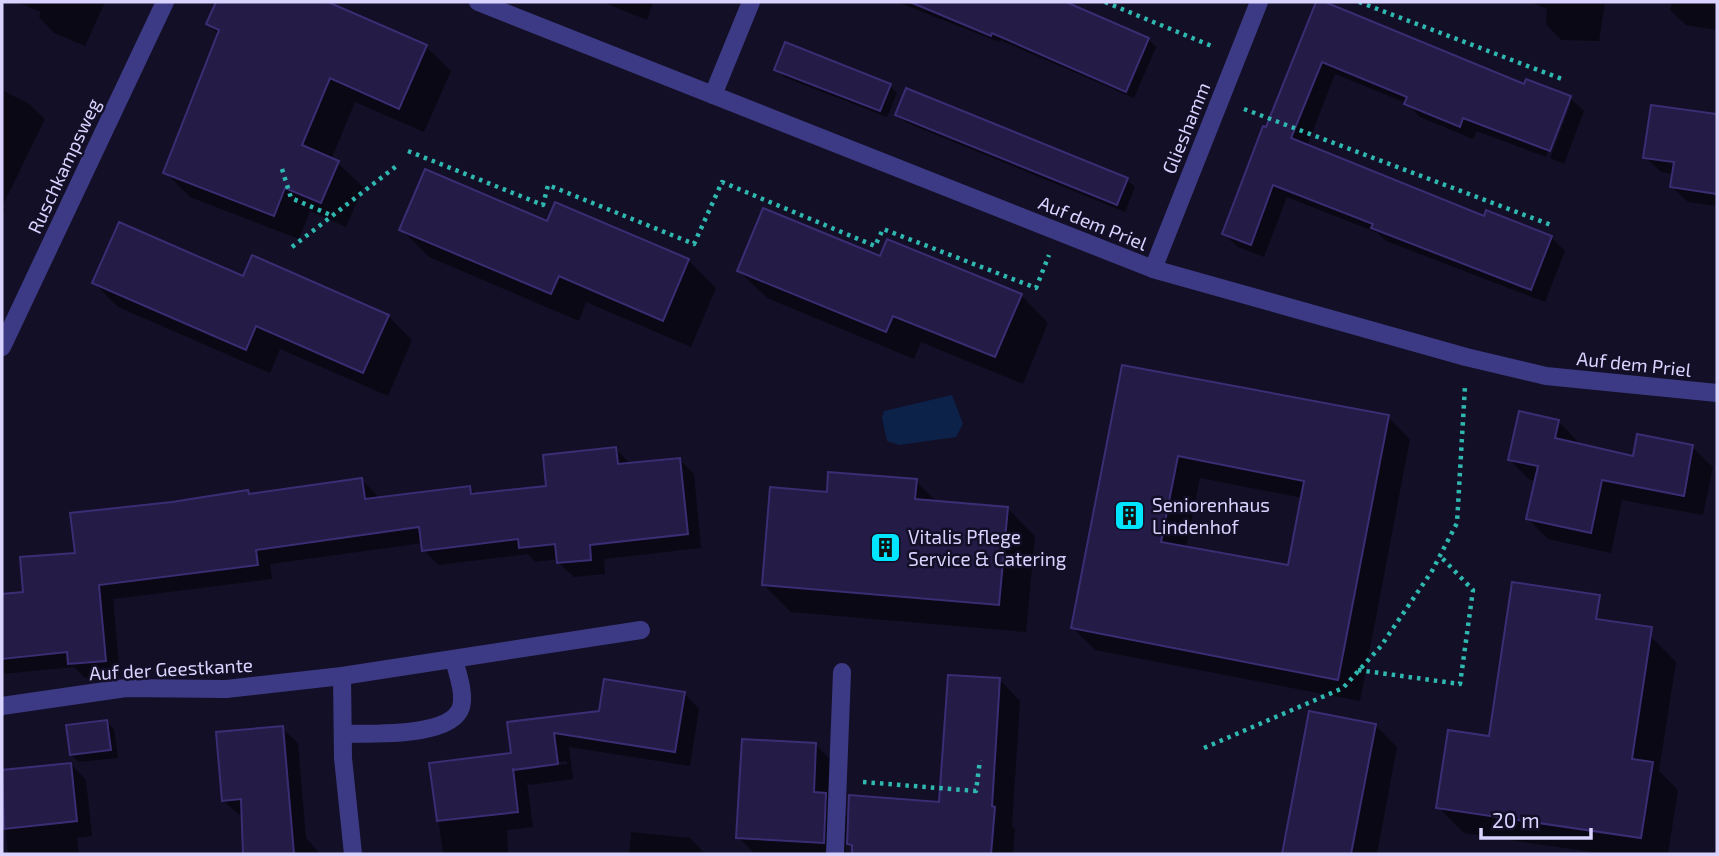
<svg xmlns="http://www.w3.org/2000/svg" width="1719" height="856" font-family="'Exo 2',sans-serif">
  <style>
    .water { fill: #0c2248 }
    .shadow { fill: #0007; fill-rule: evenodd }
    .building { fill: #241b47; stroke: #3b2d73; stroke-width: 2; fill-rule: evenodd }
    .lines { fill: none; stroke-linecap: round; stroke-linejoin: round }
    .path { stroke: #2fb8b0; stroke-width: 4.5; stroke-dasharray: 3.5 5; stroke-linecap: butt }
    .minor { stroke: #3d3a85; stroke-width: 18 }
    .labels { text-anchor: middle; stroke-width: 5; stroke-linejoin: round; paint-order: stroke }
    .street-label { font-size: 19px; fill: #d9d4ff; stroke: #130f26 }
    .poi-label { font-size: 19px; fill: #d9d4ff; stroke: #130f26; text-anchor: start }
  </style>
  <rect width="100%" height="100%" fill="#130f26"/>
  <polygon class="water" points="952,395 963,424 956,437 899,445 887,441 882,418 884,411"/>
  <g class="shadow">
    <polygon points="16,2 105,2 85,46 54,33 39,17 41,12"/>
    <polygon points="218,2 324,2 426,47 451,71 424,132 355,102 331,160 338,163 363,187 346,227 310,211 299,239 190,197 165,172 219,35 208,24"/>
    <polygon points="602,2 653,2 647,20"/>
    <polygon points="897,2 1062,2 1148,39 1156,47 1134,98 1000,40 999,42"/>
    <polygon points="1318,2 1525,86 1570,98 1584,111 1564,164 1550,158 1571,103 1567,103 1546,157 1477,131 1473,139 1420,117 1406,103 1335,74 1307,146 1485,218 1551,237 1565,251 1545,302 1386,241 1378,233 1287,197 1264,257 1238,247 1224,234"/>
    <polygon points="1530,2 1605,2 1599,41 1561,40 1546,24 1547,9"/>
    <polygon points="1672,2 1717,2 1717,30 1686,25 1670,10"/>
    <polygon points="776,69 890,86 897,93 887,117 784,77"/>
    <polygon points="2,90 29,104 45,119 2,207 5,210 2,217"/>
    <polygon points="1652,107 1717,116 1717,206 1688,202 1672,187 1674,174 1661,172 1645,157"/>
    <polygon points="897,115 1014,135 1127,180 1135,187 1125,212 905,122"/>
    <polygon points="548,223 688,260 716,288 691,347 586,302 579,321 429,257 401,229"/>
    <polygon points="881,258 1021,295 1048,323 1023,384 921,342 914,359 767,298 739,271"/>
    <polygon points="244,278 388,316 412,340 388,396 280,349 270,373 118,307 94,283"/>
    <path d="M 1123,367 L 1388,417 L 1410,439 L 1360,701 L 1095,650 L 1073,628 ZM 1200,478 L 1303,498 L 1289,567 L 1186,548 Z"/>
    <polygon points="1558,421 1578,442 1578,445 1634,458 1692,447 1713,467 1703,515 1622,500 1611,553 1548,539 1528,519 1536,481 1530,480 1510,460"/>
    <polygon points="616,449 631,465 679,459 694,474 701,548 604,559 605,574 574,577 559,563 559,559 535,562 528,554 438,565 424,550 423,543 270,564 272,579 113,599 120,675 85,678 74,667 2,674 2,596 25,593 77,554 172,504 248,492 251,495 362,480 376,494 377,499 469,488 477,495 548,487"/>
    <polygon points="916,481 938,503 1007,508 1035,536 1026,632 791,612 764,585 828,494"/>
    <polygon points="1577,615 1650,636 1676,662 1659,771 1678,790 1668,854 1605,854 1464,833 1438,807 1490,738"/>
    <polygon points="1000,680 1020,701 1012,826 1015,829 1013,854 853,854 854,849 846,841 846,854 755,854 738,837 816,745 838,767 836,805 849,819 941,804"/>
    <path d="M 684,693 L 699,709 L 690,766 L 569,747 L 573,779 L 530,785 L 527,782 L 533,827 L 507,830 L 508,854 L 443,854 L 431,764 L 513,754 L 509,723 L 600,712 ZM 567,761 L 567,764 L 525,770 L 525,767 Z"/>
    <polygon points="1310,713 1375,725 1397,747 1377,854 1284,854"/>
    <polygon points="107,722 114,729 118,758 79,762 71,755"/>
    <polygon points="282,728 298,743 306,838 320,854 245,854 243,815 239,815 223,800"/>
    <polygon points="71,764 86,780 92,836 77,838 79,854 8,854 2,795 2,771"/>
    <polygon points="631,832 690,838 705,854 629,854"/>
  </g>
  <g class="building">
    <polygon points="216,2 328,2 427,45 399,109 330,78 302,145 339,161 321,203 285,188 274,216 163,173 219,30 206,24"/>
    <polygon points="910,2 1066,2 1149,38 1126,92 992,33 991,36"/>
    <polygon points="1316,2 1325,2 1524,84 1526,79 1571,96 1550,151 1463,118 1460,127 1404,104 1407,97 1322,62 1291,138 1484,216 1486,210 1552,236 1531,290 1371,228 1373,224 1273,185 1251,245 1222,234 1263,126 1266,127"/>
    <polygon points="785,42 891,84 880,111 774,70"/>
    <polygon points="906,88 1128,178 1117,205 895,115"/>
    <polygon points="1651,105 1717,114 1717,194 1670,187 1674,162 1643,158"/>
    <polygon points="425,169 547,221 555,202 689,259 663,321 559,276 551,294 399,230"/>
    <polygon points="763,208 880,256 887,239 1022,294 995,357 893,316 886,332 737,271"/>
    <polygon points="119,222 243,276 252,255 389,315 363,373 256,326 246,350 92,283"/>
    <path d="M 1122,365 L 1389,415 L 1338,680 L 1071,628 ZM 1178,456 L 1304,481 L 1288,565 L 1161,542 Z"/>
    <polygon points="1519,411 1559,420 1555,438 1633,456 1637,434 1693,445 1684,496 1602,480 1591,533 1526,519 1538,466 1508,460"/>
    <polygon points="616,447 618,464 680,458 688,534 590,545 591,560 557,563 555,544 519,548 518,539 422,551 419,527 256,550 258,565 99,585 106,661 68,664 67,652 2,659 2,594 23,592 20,557 75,553 70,513 172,502 248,490 249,494 362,478 365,499 470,486 471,494 546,486 543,455"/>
    <polygon points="828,472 917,479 915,499 1008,507 999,605 762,585 770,487 827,492"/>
    <polygon points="1512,582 1600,595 1596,619 1652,627 1632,759 1653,762 1641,838 1436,808 1448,730 1489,736"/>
    <polygon points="948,675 1000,678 992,806 995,807 991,854 852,854 852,845 847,844 849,795 939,802"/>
    <polygon points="604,679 685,692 675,752 554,733 558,764 513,770 513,768 518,812 437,821 429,763 511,753 507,722 599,711"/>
    <polygon points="1309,711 1376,724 1351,854 1282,854"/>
    <polygon points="107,720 111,750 70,755 66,725"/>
    <polygon points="283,726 294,854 243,854 241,799 222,801 216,732"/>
    <polygon points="742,739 816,743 814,792 826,793 824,843 736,838"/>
    <polygon points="71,763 77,821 4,829 2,770"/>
  </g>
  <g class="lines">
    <g class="path">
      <polyline points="1105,2 1214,47"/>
      <polyline points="1359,2 1562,79"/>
      <polyline points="1244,109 1551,225"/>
      <polyline points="408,151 543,205 548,185 694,244 722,182 875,246 883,229 1036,288 1049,255"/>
      <polyline points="282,169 291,198 333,216"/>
      <polyline points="292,247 399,164"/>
      <polyline points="1358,670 1460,684 1473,590 1440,556"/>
      <polyline points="1204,748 1343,688 1381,646 1432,571 1457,523 1465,386"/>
      <polyline points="863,782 976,791 980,760"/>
    </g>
    <g class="minor">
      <polyline points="478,2 1153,269 1466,357 1546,376 1717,393"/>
      <polyline points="713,95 751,2"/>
      <polyline points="1153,269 1259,2"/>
      <polyline points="2,347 165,2"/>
      <polyline points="342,676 343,758 353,854"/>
      <polyline points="2,706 126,688 226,689 342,676 641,630"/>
      <path d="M 343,734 C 369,733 452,738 461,707 C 465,692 457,673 454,659"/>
      <polyline points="835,854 842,672"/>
    </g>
  </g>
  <defs>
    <symbol id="building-square" viewBox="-11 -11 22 22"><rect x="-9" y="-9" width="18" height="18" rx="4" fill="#00e5ff" stroke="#130f26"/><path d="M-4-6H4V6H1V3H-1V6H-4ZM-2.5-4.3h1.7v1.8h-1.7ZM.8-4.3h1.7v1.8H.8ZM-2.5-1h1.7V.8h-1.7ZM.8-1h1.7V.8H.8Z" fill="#111"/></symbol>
  </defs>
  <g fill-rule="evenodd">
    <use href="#building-square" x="1112" y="498" width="35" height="35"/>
    <use href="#building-square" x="868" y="530" width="35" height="35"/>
  </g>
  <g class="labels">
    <g class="street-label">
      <text transform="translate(1186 128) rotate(-68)" y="7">Glieshamm</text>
      <text transform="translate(64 166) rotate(-65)" y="7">Ruschkampsweg</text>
      <text transform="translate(1093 223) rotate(22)" y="7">Auf dem Priel</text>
      <text transform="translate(1634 364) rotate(6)" y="7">Auf dem Priel</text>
      <text transform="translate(171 669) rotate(-3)" y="7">Auf der Geestkante</text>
    </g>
    <g class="poi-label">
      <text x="1152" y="512">Seniorenhaus<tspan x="1152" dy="22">Lindenhof</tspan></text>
      <text x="908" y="544">Vitalis Pflege<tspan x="908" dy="22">Service &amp; Catering</tspan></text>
    </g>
  </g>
  <rect width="1719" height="856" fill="none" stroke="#d9d4ff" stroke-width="7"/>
  <path d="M1481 828v10h110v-10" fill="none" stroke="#d9d4ff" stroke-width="3.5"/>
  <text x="1492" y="828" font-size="21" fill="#d9d4ff" stroke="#130f26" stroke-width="5" paint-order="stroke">20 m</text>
</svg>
